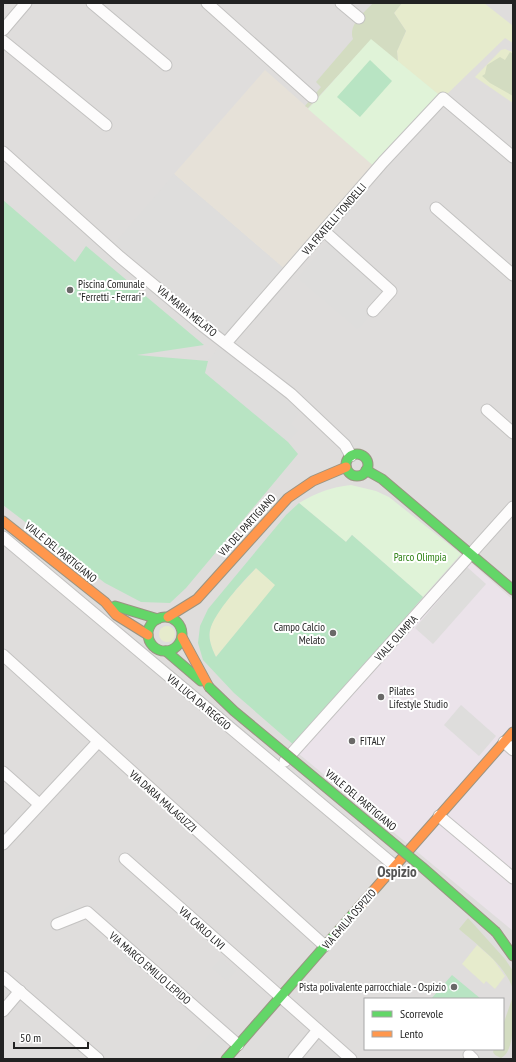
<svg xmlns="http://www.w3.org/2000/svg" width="516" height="1062" font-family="'PT Sans Narrow',sans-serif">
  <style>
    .residential { fill: #dfdddc; fill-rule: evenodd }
    .industrial { fill: #ebe3ea }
    .education { fill: #e6e1d8 }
    .religious { fill: #dedddc }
    .grass { fill: #e6ebcc }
    .forest { fill: #d3dcc1 }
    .park { fill: #e0f3d8 }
    .pitch { fill: #b8e4c3; fill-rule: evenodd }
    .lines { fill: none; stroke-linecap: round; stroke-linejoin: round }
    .street-casing { stroke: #c3c2c1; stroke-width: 13 }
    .fast-casing { stroke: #9a9482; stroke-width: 11 }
    .slow-casing { stroke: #9a9482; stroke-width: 11 }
    .street { stroke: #fdfcfc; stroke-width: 11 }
    .fast { stroke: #63d668; stroke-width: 9 }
    .slow { stroke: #ff974d; stroke-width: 9 }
    .fast-bridge-casing { stroke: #9a9482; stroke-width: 11; stroke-linecap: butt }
    .fast-bridge { stroke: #63d668; stroke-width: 9 }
    .poi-dot { fill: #6a6968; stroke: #fff; stroke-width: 1.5 }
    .labels { text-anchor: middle; stroke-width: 4; stroke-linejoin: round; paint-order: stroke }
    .street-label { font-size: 11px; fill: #222; stroke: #fff }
    .poi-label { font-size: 11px; fill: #222; stroke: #fff; text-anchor: start }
    .park-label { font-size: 11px; fill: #2a7f10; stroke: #fff }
    .district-label { font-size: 15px; font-weight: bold; fill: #555; stroke: #fff }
  </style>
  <rect width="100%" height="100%" fill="#efedeb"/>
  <path class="residential" d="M 3,3 L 513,3 L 513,1059 L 3,1059 ZM 365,999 L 503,999 L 503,1049 L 365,1049 Z"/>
  <polygon class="industrial" points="469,561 513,600 513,931 299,754"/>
  <polygon class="education" points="265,70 377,169 288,272 174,174"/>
  <g class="religious">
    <polygon points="174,174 288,272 229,340 115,243"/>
    <polygon points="330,240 390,291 358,329 298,278"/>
    <polygon points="222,343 302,409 291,424 298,431 288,442 205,373 208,361"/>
    <polygon points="467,567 486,584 433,644 415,628"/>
    <polygon points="461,705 496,736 479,756 444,725"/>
    <polygon points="73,903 83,913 85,919 60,930 49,922"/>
    <polygon points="127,947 145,963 139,971 121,957"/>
    <polygon points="222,958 236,971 227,981 212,968"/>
    <polygon points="214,1030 227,1041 210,1059 188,1059"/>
    <polygon points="484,1049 485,1049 495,1059 475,1059"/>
  </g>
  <g class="grass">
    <polygon points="402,3 484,3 513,26 513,43 505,38 443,98 398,63 397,51 406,31 394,13"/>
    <polygon points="505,49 513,52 513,103 475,77 501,50"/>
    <path d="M 256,568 L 276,585 L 216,657 C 212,649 208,640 210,630 C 214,610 242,584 256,568 Z"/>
    <circle cx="167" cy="634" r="8"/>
    <polygon points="477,945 493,959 505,976 495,989 486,981 484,984 462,964"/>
  </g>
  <g class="forest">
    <path d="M 373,3 L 402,3 L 394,13 L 406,31 L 397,51 L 398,63 L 371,40 L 308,108 L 305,106 L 321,87 L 316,82 L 353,39 C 348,24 364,13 373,3 Z"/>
    <polygon points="510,52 513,54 513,96 490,83 482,76 485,74 487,65 500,57 505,60"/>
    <path d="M 468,918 L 505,959 L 513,971 L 513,990 C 507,966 477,945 459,929 Z"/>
    <path d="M 513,996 C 513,1012 516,1051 501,1058 L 495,1055 L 493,1052 L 494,1049 L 503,1049 L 503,1025 Z"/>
  </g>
  <g class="park">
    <polygon points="371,39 443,98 377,169 308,109"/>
    <path d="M 351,485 L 376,491 L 389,497 L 461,554 L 423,597 L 352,535 L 346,542 L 299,503 C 316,493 331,487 351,485 Z"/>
  </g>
  <g class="pitch">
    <polygon points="370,60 392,81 360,117 337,97"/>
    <polygon points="3,200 75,262 86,246 204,345 137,355 208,361 205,373 288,442 298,454 186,588 170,603 141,602 105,583 3,505"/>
    <path d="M 299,503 L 346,542 L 352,535 L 423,597 L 295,746 L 234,693 L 203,660 L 198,643 L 200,626 L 208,609 L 286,515 ZM 256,568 L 275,585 L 216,657 C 212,649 208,639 210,630 C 214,613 243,581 256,568 Z"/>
    <polygon points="452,975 481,999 431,999"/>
  </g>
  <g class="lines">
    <defs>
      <g id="street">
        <polyline points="92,3 166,65"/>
        <polyline points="207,3 312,97"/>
        <polyline points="341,3 359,18"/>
        <polyline points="3,30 26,3"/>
        <polyline points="3,41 106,125"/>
        <polyline points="3,152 120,257 203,326 291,394 345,445 351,456"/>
        <polyline points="436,208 513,275"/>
        <polyline points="324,231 391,291 373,311"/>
        <polyline points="226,343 383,162 443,98 513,157"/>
        <polyline points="487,410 513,433"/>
        <polyline points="3,537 395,866"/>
        <polyline points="3,655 325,946"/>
        <polyline points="504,742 513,750"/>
        <polyline points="285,761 513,507"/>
        <polyline points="3,772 39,804"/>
        <polyline points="439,816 513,878"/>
        <polyline points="3,844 98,742"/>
        <polyline points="125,859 351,1059"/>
        <polyline points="57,924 87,912 238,1045"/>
        <polyline points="3,977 98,1059"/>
        <polyline points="3,1011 20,991"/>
        <polyline points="469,1055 473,1059"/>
        <polyline points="294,1059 318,1030"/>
      </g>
      <g id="fast">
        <circle cx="357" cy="465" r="11"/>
        <polyline points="366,470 382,479 513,590"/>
        <polyline points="115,606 158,619"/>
        <circle cx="165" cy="634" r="17"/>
        <polyline points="166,651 201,681"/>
        <polyline points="496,932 513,956"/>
        <polyline points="226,1059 359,907"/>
      </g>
      <g id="slow">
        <polyline points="3,521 105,602 116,615 148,635"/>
        <polyline points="168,617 197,599 288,498 313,481 346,467"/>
        <polyline points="182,637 209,687"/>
        <polyline points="359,907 513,732"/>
      </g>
    </defs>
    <use href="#street" class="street-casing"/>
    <use href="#fast" class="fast-casing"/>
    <use href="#slow" class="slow-casing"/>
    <use href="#street" class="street"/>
    <use href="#fast" class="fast"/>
    <use href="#slow" class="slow"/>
    <defs>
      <polyline id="fast-bridge" points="209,687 234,711 422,867 496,932"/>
    </defs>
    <use href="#fast-bridge" class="fast-bridge-casing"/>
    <use href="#fast-bridge" class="fast-bridge"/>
  </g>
  <g class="poi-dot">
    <circle cx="70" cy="290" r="4"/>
    <circle cx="333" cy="633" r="4"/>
    <circle cx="381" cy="697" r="4"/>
    <circle cx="352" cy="741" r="4"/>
    <circle cx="454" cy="987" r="4"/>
  </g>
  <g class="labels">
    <g class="street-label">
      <text transform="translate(334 219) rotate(-49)" y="4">VIA FRATELLI TONDELLI</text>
      <text transform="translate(187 311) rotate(39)" y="4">VIA MARIA MELATO</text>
      <text transform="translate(247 525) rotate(-48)" y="4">VIA DEL PARTIGIANO</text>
      <text transform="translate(61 552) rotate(39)" y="4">VIALE DEL PARTIGIANO</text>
      <text transform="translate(396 638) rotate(-48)" y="4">VIALE OLIMPIA</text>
      <text transform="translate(199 702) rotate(40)" y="4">VIA LUCA DA REGGIO</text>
      <text transform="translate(361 800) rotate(40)" y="4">VIALE DEL PARTIGIANO</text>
      <text transform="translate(163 801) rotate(42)" y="4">VIA DARIA MALAGUZZI</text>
      <text transform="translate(349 919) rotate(-49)" y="4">VIA EMILIA OSPIZIO</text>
      <text transform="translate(202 928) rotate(42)" y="4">VIA CARLO LIVI</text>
      <text transform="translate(150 968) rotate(41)" y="4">VIA MARCO EMILIO LEPIDO</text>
    </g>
    <g class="poi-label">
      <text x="78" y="288">Piscina Comunale<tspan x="78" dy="13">"Ferretti - Ferrari"</tspan></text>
      <text x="325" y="631" text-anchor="end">Campo Calcio<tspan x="325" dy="13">Melato</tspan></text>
      <text x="389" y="695">Pilates<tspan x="389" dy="13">Lifestyle Studio</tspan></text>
      <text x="360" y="745">FITALY</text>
      <text x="446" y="991" text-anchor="end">Pista polivalente parrocchiale - Ospizio</text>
    </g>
    <g class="park-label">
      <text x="420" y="561">Parco Olimpia</text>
    </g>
    <g class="district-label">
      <text x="397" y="877">Ospizio</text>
    </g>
  </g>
  <rect width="516" height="1062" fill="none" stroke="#222222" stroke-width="8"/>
  <rect x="364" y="998" width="140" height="52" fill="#ffffff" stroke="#a7a7a7"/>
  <rect x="372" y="1011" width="20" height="6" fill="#63d668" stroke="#a7a7a7"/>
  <text x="400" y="1018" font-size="12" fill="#222222">Scorrevole</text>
  <rect x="372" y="1031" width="20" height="6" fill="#ff974d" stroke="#a7a7a7"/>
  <text x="400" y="1038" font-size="12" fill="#222222">Lento</text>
  <path d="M14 1042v6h74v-6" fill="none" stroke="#222222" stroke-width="2"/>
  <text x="20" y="1042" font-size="12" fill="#222222" stroke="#ffffff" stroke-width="3" paint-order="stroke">50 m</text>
</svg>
